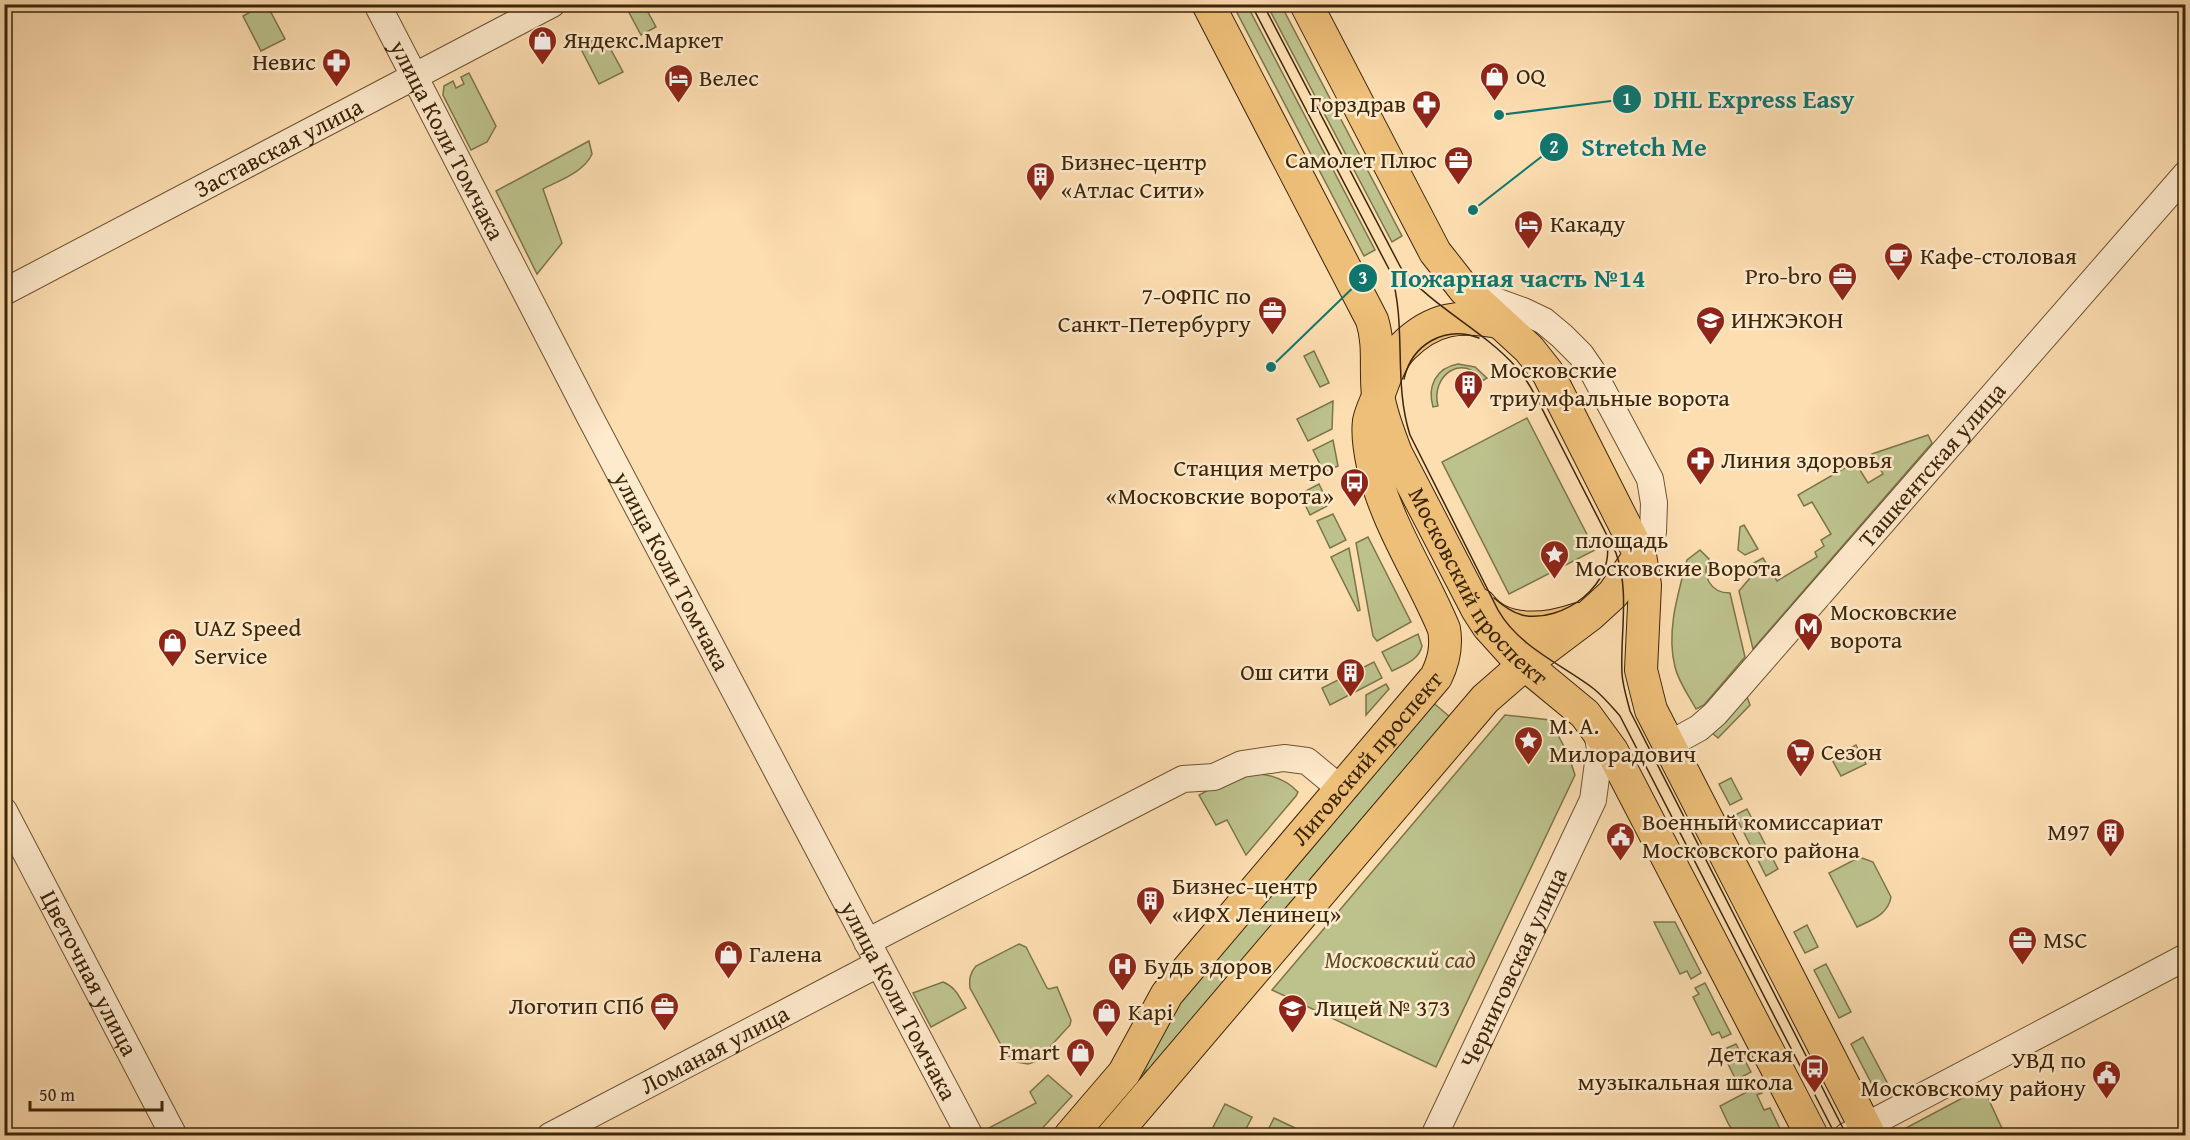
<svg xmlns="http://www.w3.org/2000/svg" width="2190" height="1140" font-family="'Gentium Book Plus',serif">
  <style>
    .green { fill: #bdc28d; stroke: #7c744a; stroke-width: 1.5 }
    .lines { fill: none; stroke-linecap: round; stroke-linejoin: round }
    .minor-casing { stroke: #6c5332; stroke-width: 28 }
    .major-casing { stroke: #3c2508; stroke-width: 34 }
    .minor { stroke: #feeacc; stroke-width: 26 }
    .major { stroke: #eebf78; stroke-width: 32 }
    .tram { stroke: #3c2508; stroke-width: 1.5 }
    .labels { text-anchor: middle; stroke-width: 5; stroke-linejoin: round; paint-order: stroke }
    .poi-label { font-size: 24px; fill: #3c2508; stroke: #feeacc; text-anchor: start }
    .street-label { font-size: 24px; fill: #3c2508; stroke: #feeacc }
    .park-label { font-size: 24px; font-style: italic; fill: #5c4c29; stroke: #feeacc }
    .leader { fill: none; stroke: #0f766e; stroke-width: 2 }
    .callout-dot { fill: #0f766e; stroke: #feeacc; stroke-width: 2 }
    .mark-label { font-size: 18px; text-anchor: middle; font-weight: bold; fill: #fff }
    .callout-label { font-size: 26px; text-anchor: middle; font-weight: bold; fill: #0f766e; stroke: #feeacc; stroke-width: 5; stroke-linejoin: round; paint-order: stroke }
  </style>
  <rect width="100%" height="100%" fill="#fddeb1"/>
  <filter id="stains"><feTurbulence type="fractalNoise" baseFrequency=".00333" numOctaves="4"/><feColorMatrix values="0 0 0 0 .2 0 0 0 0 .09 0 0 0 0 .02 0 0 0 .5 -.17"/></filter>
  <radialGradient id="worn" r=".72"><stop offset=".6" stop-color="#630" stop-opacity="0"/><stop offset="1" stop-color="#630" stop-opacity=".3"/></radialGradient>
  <g class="green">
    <polygon points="265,4 267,5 285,39 261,51 243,16"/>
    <polygon points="625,5 644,5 656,27 641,35"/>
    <polygon points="1233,5 1247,5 1375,250 1364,256"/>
    <polygon points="1267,5 1281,5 1402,236 1392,242"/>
    <polygon points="603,35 623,72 599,84 580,47"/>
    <polygon points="469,73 496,126 487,142 471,150 443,95 444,86 453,81 456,88 464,84 461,77"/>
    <path d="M 589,141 L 592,154 C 584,172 560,180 543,189 L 562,243 L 537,274 L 496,191 Z"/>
    <polygon points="1314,351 1329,383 1320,387 1304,356"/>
    <path d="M 1458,364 L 1475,367 L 1487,378 L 1482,381 C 1464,352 1430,375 1438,406 L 1433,407 C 1427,386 1436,368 1458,364 Z"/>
    <polygon points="1333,401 1332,429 1308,441 1297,419"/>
    <polygon points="1527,418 1595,550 1509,594 1442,462"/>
    <polygon points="1928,435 1932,443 1753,649 1739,591 1750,578 1750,565 1763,558 1777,581 1817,557 1815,552 1824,546 1821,540 1831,534 1812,502 1804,506 1798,495 1855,462 1868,483 1883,474 1872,454"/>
    <polygon points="1333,440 1338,466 1324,472 1313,450"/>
    <polygon points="1319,484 1329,505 1310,515 1300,494"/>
    <polygon points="1333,514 1346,540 1330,548 1317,521"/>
    <polygon points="1744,525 1758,549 1745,555 1738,550 1740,527"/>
    <polygon points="1368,537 1411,622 1377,641 1373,636 1356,543"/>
    <polygon points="1349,548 1360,610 1358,611 1331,557"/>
    <path d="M 1700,550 L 1709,559 C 1701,575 1710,593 1730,593 L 1745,657 L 1704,705 L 1696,709 C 1689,696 1678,681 1675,667 C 1666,631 1678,594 1687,560 Z"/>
    <path d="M 1418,634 L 1422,646 C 1419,660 1404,665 1392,671 L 1382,652 Z"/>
    <polygon points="1374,662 1382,678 1330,705 1322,688"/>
    <polygon points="1386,684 1389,689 1366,715 1366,695"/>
    <polygon points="1746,694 1750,705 1718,738 1712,733"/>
    <polygon points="1430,700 1450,717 1149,1071 1147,1070 1144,1073 1146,1075 1094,1135 1088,1136 1170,1007"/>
    <polygon points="1505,715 1550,720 1568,754 1575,775 1436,1067 1272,990"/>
    <polygon points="1856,745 1866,764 1841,776 1831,758"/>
    <path d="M 1241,773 C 1262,773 1282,775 1298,792 L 1296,796 L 1246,855 L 1227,820 L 1216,825 L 1199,795 Z"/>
    <polygon points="1731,778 1742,799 1730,805 1719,784"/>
    <polygon points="1747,809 1778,869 1766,876 1735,815"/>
    <path d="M 1862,858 L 1873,862 L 1891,897 C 1888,915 1871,920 1857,927 L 1829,873 L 1854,860 Z"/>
    <polygon points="1654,922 1675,922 1701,973 1691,979 1687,971 1680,974"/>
    <polygon points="1807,925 1818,947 1805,953 1794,932"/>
    <path d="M 1019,944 L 1026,947 L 1047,988 L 1049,989 L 1057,987 L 1071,1020 L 1070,1025 L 1037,1061 L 1028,1064 L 1017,1062 L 1006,1054 L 970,988 C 969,979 970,973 976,966 Z"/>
    <polygon points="1826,964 1851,1012 1839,1018 1814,970"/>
    <path d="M 943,982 C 956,987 959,997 966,1008 L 931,1027 L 913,993 Z"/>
    <polygon points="1705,983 1731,1034 1722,1038 1719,1032 1712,1035 1693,997 1699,994 1695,988"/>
    <polygon points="1863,1037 1890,1088 1877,1094 1851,1044"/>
    <polygon points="1736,1044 1751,1072 1736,1080 1725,1058 1730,1055 1727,1048"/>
    <polygon points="1048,1075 1072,1096 1036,1135 988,1135 985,1130 1036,1103 1030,1092"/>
    <path d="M 1758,1086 L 1762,1093 L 1757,1095 L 1764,1110 L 1770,1108 L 1783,1135 L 1761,1135 L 1759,1131 C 1729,1135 1732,1131 1720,1106 Z"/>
    <polygon points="1983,1087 2005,1135 1901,1135 1904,1129"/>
    <polygon points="1225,1104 1252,1117 1243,1135 1209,1135"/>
    <polygon points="1274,1118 1310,1135 1276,1135 1267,1132"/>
  </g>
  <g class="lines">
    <defs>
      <g id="minor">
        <path id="s1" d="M 377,4 L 590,417 L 970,1136"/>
        <path id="s2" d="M 4,292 L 552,4"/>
        <polyline points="1473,293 1523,311 1544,321 1562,336 1581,355 1594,374 1650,479 1654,503 1653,532 1640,555"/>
        <path id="s3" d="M 1668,745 L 1699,728 L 1715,714 L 2186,174"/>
        <path id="s4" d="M 4,811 L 174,1136"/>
        <polyline points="867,942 1183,779 1214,777 1242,764 1284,758 1307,761 1342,790"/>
        <path id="s5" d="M 550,1136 L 878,964"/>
        <path id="s6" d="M 1434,1136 L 1593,800 L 1600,748 L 1596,728"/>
        <polyline points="1847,1136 2186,957"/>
      </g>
      <g id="major">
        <path id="s7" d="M 1208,4 L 1372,320 C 1380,345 1375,369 1378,395 C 1381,414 1389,435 1396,453 L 1477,609 L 1488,626 L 1516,657 L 1585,714 L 1612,751 L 1812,1136"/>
        <polyline points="1306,4 1435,252 1464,289 1529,349 1548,373 1640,555 1645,585 1641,670 1651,710 1870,1136"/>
        <path d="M 1480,605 C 1502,635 1547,630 1578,619"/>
        <path id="s8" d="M 1070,1136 L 1124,1073 L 1167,994 L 1436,677 C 1444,661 1447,647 1444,629 C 1421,574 1387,525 1373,466 C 1370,452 1367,435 1369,421 C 1371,411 1377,400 1380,391 C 1386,375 1391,359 1403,347 C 1433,317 1460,315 1499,322"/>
        <polyline points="1113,1136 1485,699 1525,664 1590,615 1613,594 1640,555"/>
      </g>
    </defs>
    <use href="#minor" class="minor-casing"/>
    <use href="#major" class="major-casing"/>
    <use href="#minor" class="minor"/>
    <use href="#major" class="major"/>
    <g class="tram">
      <path d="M 1251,4 L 1391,273 C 1407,326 1393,382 1410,435 L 1498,610 C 1519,647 1561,664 1594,689 C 1604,697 1612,707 1620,716 L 1836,1136"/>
      <path d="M 1263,4 L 1401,268 C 1433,308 1482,329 1516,367 C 1532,385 1541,408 1553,430 C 1574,471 1595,512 1616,553 C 1630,592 1620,633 1622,674 C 1623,687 1627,699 1630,711 L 1847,1136"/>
      <path d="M 1404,379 C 1412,344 1445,325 1479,338"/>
      <path d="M 1494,598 C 1502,605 1511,612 1522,615 C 1562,624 1618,584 1606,539"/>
    </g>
  </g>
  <defs>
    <symbol id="shop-pin" viewBox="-11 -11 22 30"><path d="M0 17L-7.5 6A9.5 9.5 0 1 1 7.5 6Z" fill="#8f2418" stroke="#feeacc"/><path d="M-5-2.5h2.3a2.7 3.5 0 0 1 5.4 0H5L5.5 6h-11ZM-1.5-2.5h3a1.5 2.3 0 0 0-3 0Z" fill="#fff"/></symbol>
    <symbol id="pharmacy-pin" viewBox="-11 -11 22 30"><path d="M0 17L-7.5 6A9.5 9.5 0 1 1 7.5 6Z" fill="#8f2418" stroke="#feeacc"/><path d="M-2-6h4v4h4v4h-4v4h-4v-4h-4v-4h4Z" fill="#fff"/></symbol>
    <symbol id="hotel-pin" viewBox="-11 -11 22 30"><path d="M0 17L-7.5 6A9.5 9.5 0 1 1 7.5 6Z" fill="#8f2418" stroke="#feeacc"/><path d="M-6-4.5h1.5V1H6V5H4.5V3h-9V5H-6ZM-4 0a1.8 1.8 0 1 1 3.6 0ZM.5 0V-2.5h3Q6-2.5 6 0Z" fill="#fff"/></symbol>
    <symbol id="office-pin" viewBox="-11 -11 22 30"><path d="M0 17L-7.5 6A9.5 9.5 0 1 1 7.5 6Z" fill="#8f2418" stroke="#feeacc"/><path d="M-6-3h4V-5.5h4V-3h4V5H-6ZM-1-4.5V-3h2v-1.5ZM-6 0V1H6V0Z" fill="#fff"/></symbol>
    <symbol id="building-pin" viewBox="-11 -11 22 30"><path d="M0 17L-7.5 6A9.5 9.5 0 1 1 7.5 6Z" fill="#8f2418" stroke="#feeacc"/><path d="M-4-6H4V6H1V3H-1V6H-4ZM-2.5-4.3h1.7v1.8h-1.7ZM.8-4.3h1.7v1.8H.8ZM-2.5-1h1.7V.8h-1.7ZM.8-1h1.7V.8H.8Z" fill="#fff"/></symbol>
    <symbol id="cafe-pin" viewBox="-11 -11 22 30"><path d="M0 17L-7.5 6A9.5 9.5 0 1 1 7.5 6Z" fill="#8f2418" stroke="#feeacc"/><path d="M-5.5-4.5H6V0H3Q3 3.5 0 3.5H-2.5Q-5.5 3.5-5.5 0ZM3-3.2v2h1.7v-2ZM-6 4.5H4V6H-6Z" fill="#fff"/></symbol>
    <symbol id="university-pin" viewBox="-11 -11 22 30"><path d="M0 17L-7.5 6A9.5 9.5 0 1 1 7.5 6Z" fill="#8f2418" stroke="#feeacc"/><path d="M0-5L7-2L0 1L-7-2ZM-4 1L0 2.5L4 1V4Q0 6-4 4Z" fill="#fff"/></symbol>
    <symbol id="bus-pin" viewBox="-11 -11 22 30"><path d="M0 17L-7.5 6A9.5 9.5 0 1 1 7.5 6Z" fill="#8f2418" stroke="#feeacc"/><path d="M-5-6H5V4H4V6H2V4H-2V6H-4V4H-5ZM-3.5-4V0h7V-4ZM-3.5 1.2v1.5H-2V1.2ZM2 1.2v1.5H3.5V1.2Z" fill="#fff"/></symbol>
    <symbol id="sight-pin" viewBox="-11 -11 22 30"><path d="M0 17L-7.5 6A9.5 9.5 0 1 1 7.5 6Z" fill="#8f2418" stroke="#feeacc"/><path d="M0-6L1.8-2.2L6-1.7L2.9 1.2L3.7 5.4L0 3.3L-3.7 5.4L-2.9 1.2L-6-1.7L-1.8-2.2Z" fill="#fff"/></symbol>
    <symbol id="metro-pin" viewBox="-11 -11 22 30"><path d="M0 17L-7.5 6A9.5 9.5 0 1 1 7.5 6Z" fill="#8f2418" stroke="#feeacc"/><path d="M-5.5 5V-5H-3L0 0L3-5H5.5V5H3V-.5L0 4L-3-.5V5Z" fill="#fff"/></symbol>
    <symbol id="supermarket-pin" viewBox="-11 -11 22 30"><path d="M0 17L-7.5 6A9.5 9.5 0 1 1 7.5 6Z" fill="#8f2418" stroke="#feeacc"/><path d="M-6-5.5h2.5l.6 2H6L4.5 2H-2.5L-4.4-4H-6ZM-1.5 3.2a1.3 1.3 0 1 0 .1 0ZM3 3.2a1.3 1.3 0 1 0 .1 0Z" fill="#fff"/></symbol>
    <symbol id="civic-pin" viewBox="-11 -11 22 30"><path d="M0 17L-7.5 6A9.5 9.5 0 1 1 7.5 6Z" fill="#8f2418" stroke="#feeacc"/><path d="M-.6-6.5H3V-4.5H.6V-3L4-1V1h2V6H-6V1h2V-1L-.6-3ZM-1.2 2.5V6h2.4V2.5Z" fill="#fff"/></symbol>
    <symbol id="hospital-pin" viewBox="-11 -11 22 30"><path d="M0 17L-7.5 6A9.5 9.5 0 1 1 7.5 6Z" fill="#8f2418" stroke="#feeacc"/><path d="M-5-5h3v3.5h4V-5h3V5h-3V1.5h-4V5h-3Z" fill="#fff"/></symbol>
    <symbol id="school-pin" viewBox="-11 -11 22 30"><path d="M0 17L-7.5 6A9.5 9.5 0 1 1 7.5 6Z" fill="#8f2418" stroke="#feeacc"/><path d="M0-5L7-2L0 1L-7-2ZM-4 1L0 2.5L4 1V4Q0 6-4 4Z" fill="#fff"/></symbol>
  </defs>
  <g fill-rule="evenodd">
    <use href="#shop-pin" x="526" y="24" width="33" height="45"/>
    <use href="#pharmacy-pin" x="320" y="46" width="33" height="45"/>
    <use href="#shop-pin" x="1478" y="60" width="33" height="45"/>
    <use href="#hotel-pin" x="662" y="62" width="33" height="45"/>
    <use href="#pharmacy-pin" x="1410" y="88" width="33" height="45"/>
    <use href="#office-pin" x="1442" y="144" width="33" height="45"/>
    <use href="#building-pin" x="1024" y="160" width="33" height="45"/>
    <use href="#hotel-pin" x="1512" y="208" width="33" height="45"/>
    <use href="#cafe-pin" x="1882" y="240" width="33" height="45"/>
    <use href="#office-pin" x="1826" y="260" width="33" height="45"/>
    <use href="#office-pin" x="1256" y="294" width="33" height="45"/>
    <use href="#university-pin" x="1694" y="304" width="33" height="45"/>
    <use href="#building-pin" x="1452" y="368" width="33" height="45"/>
    <use href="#pharmacy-pin" x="1684" y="444" width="33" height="45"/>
    <use href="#bus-pin" x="1338" y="466" width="33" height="45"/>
    <use href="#sight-pin" x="1538" y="538" width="33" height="45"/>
    <use href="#metro-pin" x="1792" y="610" width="33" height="45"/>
    <use href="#shop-pin" x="156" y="626" width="33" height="45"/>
    <use href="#building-pin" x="1334" y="656" width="33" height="45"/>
    <use href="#sight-pin" x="1512" y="724" width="33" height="45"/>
    <use href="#supermarket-pin" x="1784" y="736" width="33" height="45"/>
    <use href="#building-pin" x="2094" y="816" width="33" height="45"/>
    <use href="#civic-pin" x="1604" y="820" width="33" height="45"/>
    <use href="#building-pin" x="1134" y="884" width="33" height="45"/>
    <use href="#office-pin" x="2006" y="924" width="33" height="45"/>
    <use href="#shop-pin" x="712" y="938" width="33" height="45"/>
    <use href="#hospital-pin" x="1106" y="950" width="33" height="45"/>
    <use href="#office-pin" x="648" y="990" width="33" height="45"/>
    <use href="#school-pin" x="1276" y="992" width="33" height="45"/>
    <use href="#shop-pin" x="1090" y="996" width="33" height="45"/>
    <use href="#shop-pin" x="1064" y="1036" width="33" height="45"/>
    <use href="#bus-pin" x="1798" y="1052" width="33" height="45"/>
    <use href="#civic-pin" x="2090" y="1058" width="33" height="45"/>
  </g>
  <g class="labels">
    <g class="poi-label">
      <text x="563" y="48">Яндекс.Маркет</text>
      <text x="316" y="70" text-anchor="end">Невис</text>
      <text x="1516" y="84">OQ</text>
      <text x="699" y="86">Велес</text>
      <text x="1406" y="112" text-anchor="end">Горздрав</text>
      <text x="1437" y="168" text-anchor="end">Самолет Плюс</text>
      <text x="1061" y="170">Бизнес-центр<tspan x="1061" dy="28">«Атлас Сити»</tspan></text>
      <text x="1550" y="232">Какаду</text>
      <text x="1920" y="264">Кафе-столовая</text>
      <text x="1822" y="284" text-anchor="end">Pro-bro</text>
      <text x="1251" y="304" text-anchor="end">7-ОФПС по<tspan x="1251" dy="28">Санкт-Петербургу</tspan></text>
      <text x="1731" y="328">ИНЖЭКОН</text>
      <text x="1490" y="378">Московские<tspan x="1490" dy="28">триумфальные ворота</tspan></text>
      <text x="1721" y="468">Линия здоровья</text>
      <text x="1334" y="476" text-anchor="end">Станция метро<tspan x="1334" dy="28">«Московские ворота»</tspan></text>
      <text x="1575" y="548">площадь<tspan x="1575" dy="28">Московские Ворота</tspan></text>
      <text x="1830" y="620">Московские<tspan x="1830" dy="28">ворота</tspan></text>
      <text x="194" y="636">UAZ Speed<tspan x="194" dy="28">Service</tspan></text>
      <text x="1329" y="680" text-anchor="end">Ош сити</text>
      <text x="1549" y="734">М. А.<tspan x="1549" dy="28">Милорадович</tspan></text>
      <text x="1821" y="760">Сезон</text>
      <text x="1642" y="830">Военный комиссариат<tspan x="1642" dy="28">Московского района</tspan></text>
      <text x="2090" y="840" text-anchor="end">M97</text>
      <text x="1172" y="894">Бизнес-центр<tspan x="1172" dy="28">«ИФХ Ленинец»</tspan></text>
      <text x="2043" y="948">MSC</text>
      <text x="749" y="962">Галена</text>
      <text x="1144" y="974">Будь здоров</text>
      <text x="644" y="1014" text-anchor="end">Логотип СПб</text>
      <text x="1314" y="1016">Лицей № 373</text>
      <text x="1128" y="1020">Kapi</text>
      <text x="1060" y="1060" text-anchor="end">Fmart</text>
      <text x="1793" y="1062" text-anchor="end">Детская<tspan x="1793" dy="28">музыкальная школа</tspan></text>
      <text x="2086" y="1068" text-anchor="end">УВД по<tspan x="2086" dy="28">Московскому району</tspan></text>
    </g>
    <g class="street-label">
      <text dy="8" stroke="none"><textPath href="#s1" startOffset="153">улица Коли Томчака</textPath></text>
      <text dy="8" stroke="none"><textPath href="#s2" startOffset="310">Заставская улица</textPath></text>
      <text dy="8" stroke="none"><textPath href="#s3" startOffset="387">Ташкентская улица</textPath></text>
      <text dy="8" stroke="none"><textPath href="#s1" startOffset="639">улица Коли Томчака</textPath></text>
      <text dy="8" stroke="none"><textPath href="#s7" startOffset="650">Московский проспект</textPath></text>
      <text dy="8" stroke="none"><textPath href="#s8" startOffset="482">Лиговский проспект</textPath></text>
      <text dy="8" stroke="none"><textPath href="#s6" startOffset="186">Черниговская улица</textPath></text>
      <text dy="8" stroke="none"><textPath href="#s4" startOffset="183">Цветочная улица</textPath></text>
      <text dy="8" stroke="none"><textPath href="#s1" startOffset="1125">улица Коли Томчака</textPath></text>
      <text dy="8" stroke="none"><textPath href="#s5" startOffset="186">Ломаная улица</textPath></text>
    </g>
    <g class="park-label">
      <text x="1400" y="968">Московский сад</text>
    </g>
  </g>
  <path class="leader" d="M1499 115L1627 99M1473 210L1554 147M1271 367L1363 278"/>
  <g class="callout-dot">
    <circle cx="1499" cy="115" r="6"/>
    <circle cx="1473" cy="210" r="6"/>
    <circle cx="1271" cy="367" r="6"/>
    <circle cx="1627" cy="99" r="15"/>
    <circle cx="1554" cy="147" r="15"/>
    <circle cx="1363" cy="278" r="15"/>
  </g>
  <g class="mark-label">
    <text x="1627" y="105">1</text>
    <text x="1554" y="153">2</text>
    <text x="1363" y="284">3</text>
  </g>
  <g class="callout-label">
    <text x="1754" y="108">DHL Express Easy</text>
    <text x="1644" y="156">Stretch Me</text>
    <text x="1518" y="287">Пожарная часть №14</text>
  </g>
  <rect width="2190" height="1140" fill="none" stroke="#fddeb1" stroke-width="24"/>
  <rect x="6" y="6" width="2178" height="1128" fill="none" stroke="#3c2508" stroke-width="3"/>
  <rect x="12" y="12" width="2166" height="1116" fill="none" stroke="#3c2508" stroke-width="1.5"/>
  <path d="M30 1101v9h132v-9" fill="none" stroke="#3c2508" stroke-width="3"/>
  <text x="39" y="1101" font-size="18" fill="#3c2508" stroke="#feeacc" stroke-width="4.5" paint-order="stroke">50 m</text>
  <rect width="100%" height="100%" filter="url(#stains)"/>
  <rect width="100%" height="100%" fill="url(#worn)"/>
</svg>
